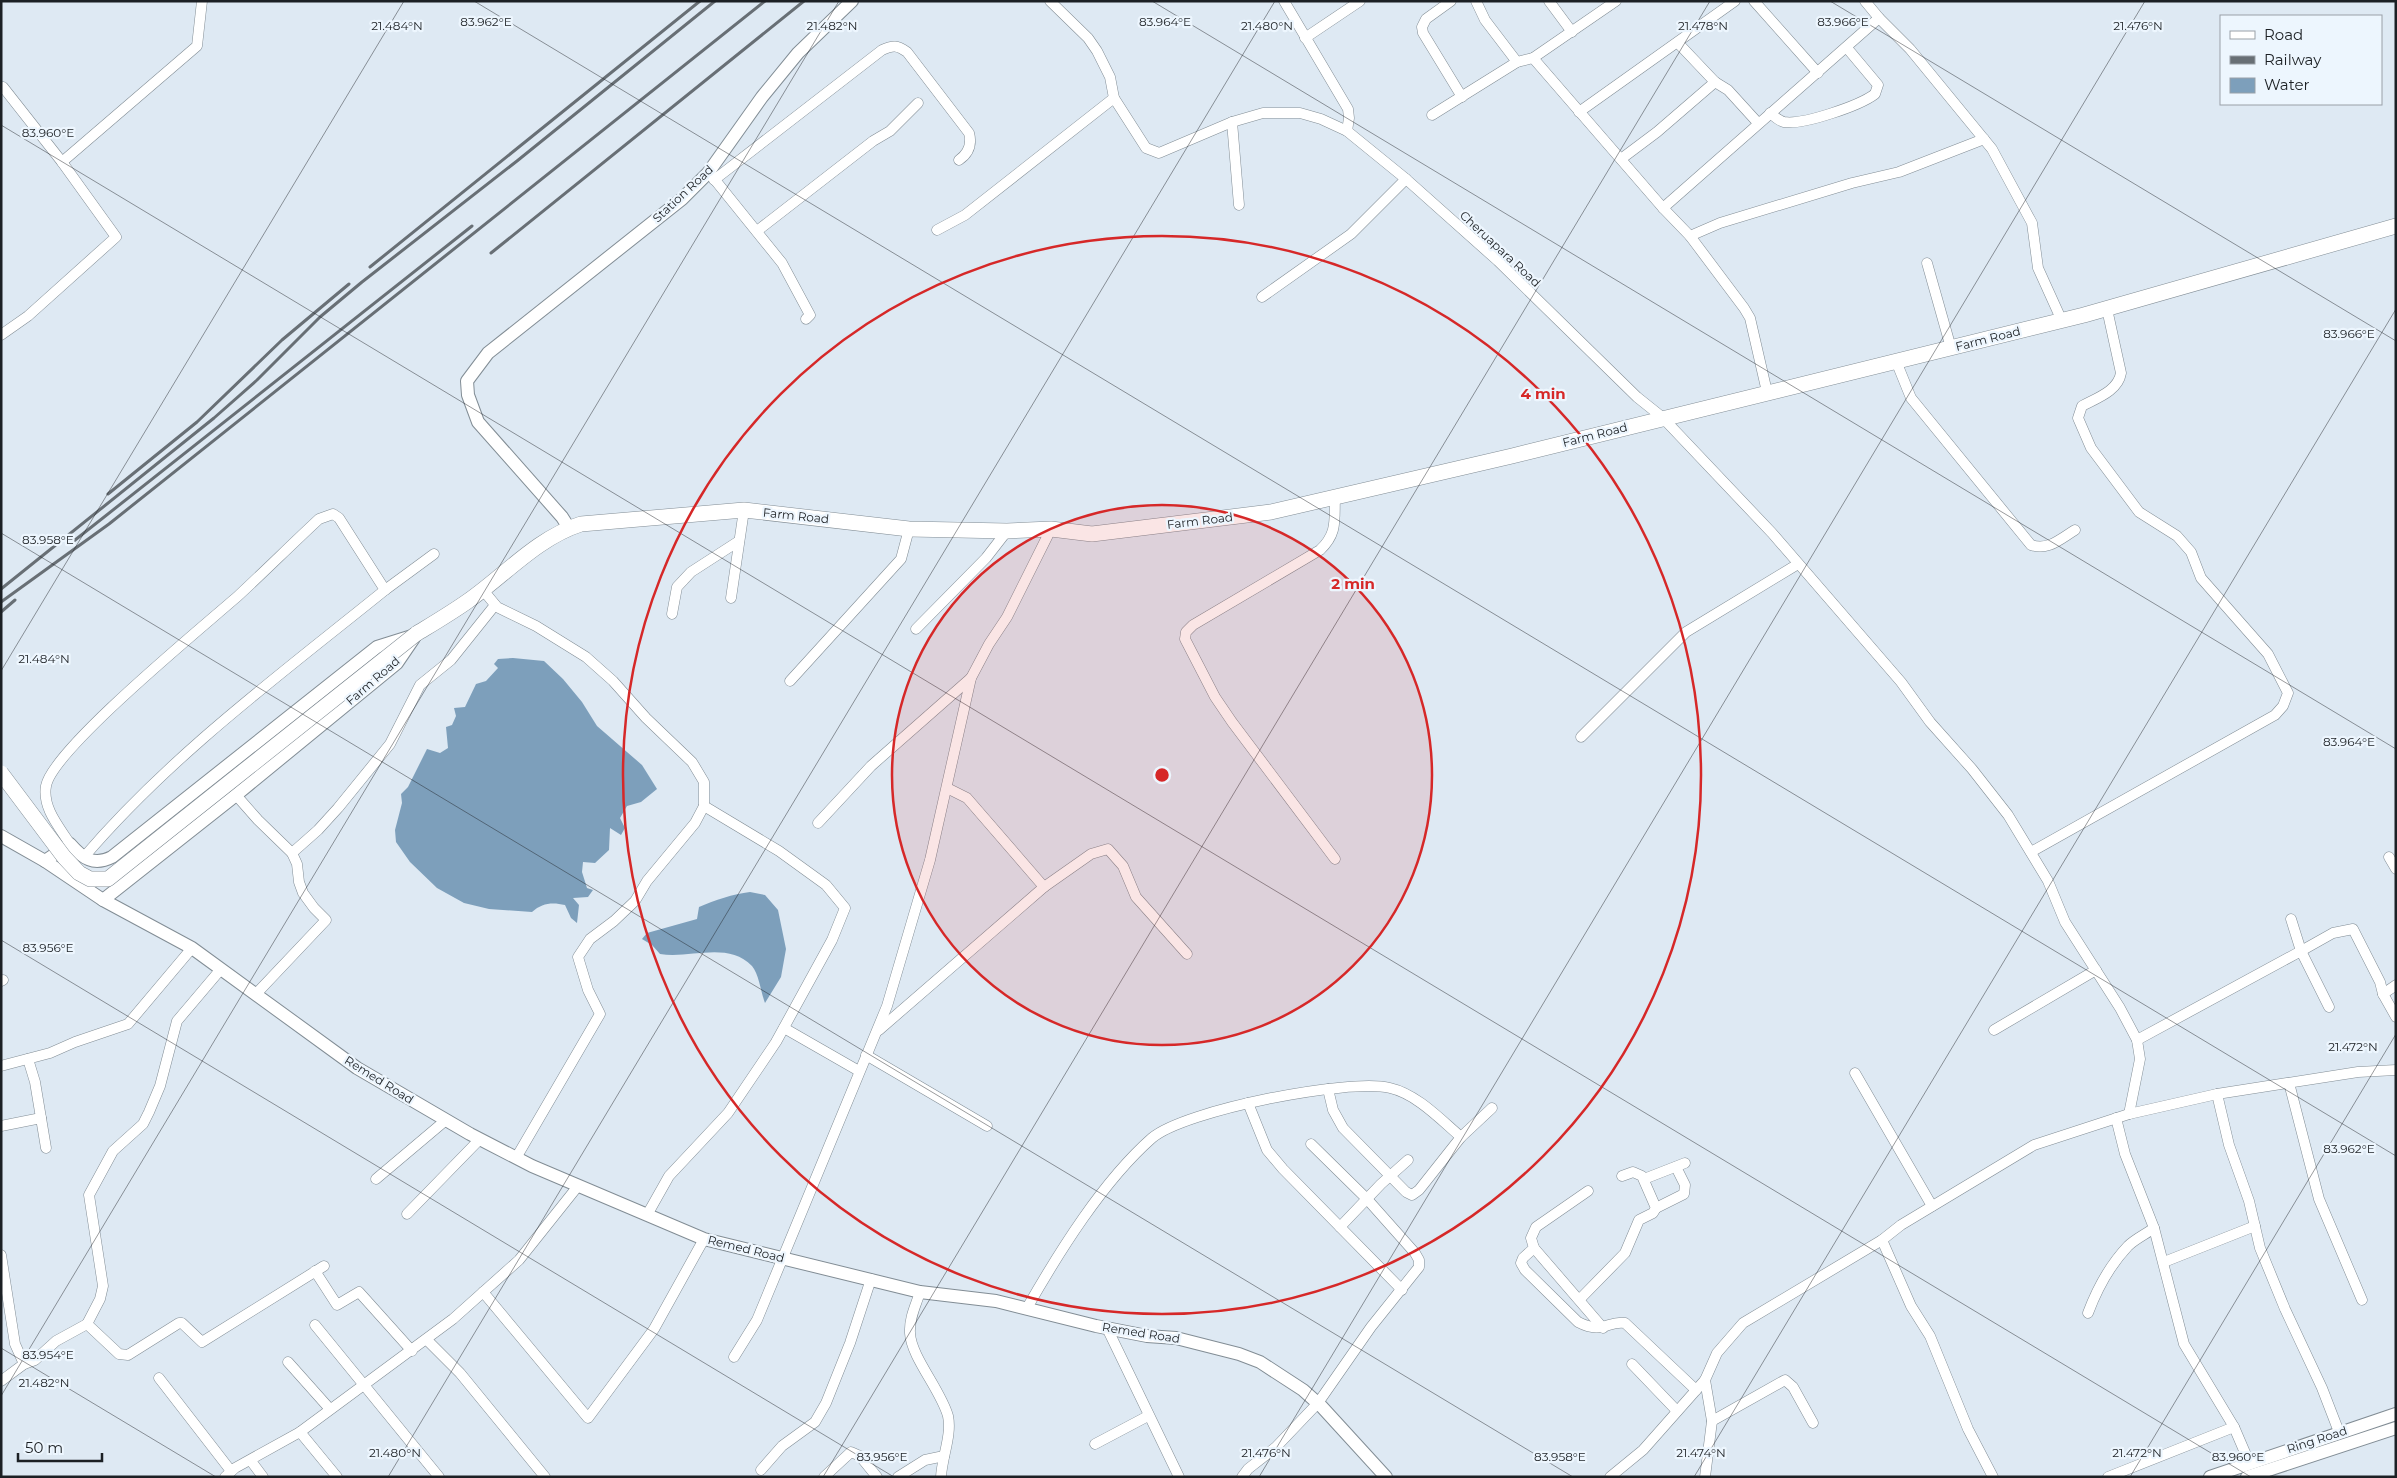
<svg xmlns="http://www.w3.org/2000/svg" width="2397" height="1478" font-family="Montserrat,sans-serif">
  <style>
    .water { fill: #7d9fbb }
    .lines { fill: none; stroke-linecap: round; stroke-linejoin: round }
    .minor-casing { stroke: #828d95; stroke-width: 11 }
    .tertiary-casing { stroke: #828d95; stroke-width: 14 }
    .secondary-casing { stroke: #828d95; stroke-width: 16 }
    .minor { stroke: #fff; stroke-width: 10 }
    .tertiary { stroke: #fff; stroke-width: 12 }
    .secondary { stroke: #fff; stroke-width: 15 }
    .rail { stroke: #686f75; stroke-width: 3 }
    .secondary-bridge-casing { stroke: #828d95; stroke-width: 16; stroke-linecap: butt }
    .secondary-bridge { stroke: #fff; stroke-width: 15 }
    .ticks { fill: none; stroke: #1c2024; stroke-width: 1; stroke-opacity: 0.45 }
    .ring { fill: none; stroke: #d62828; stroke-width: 2.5 }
    .labels { text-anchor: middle; stroke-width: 4.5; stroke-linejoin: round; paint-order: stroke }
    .street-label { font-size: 12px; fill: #1c2024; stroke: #edf6fe }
    .ticks-label { font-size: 12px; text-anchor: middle; fill: #1c2024; stroke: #edf6fe; stroke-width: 4.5; stroke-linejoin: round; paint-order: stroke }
    .centre { fill: #d62828; stroke: #edf6fe; stroke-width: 2.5 }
    .ring-label { font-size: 15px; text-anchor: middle; font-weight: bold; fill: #d62828; stroke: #edf6fe; stroke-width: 4.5; stroke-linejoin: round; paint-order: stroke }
  </style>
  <rect width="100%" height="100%" fill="#dee9f3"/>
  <g class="water">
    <path d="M 513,658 L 544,661 L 563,679 L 582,702 L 597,726 L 642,765 L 657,789 L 641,802 L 627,806 L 620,818 L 625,828 L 621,835 L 610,828 L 609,850 L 595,863 L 583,862 L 582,872 L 587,888 L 593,890 L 588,897 L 573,898 L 579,905 L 577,923 L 571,918 L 565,905 C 552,902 542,903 532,912 L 489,909 L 464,903 L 437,888 L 410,862 L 396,842 L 395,830 L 402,803 L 401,794 L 408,787 L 427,749 L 440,753 L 448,748 L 446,727 L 452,725 L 456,716 L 454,708 L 465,707 L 476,684 L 486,681 L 498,668 L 494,664 L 498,659 Z"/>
    <path d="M 750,892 L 765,895 L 778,910 L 786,949 L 781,977 L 765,1003 C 761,993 759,974 752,966 C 728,941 690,959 660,954 L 652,945 L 642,939 L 647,933 L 697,919 L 699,907 C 715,900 733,894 750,892 Z"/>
  </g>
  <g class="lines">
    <defs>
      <g id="minor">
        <polyline points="1050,1 1088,38 1097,51 1110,77 1114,98 1146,148 1159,153 1232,122 1263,113 1300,113 1321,119 1347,131 1406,179 1498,261 1637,397 1662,417 1772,533 1901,682 1930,722 1972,769 2008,815 2048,881 2065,922 2120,1008 2137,1040 2140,1059 2129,1114"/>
        <polyline points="1284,1 1348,109 1349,118 1347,131"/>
        <polyline points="1451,1 1426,19 1422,27 1423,33 1462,97"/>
        <polyline points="1476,1 1485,20 1517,62 1533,58 1616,1"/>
        <polyline points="1549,1 1572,32"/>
        <polyline points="1754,1 1818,73"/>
        <polyline points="1865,1 1879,18 1910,49 1992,149 2032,223 2038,268 2062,321"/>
        <polyline points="1305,38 1360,1"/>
        <polyline points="1678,43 1715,82"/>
        <polyline points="1533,58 1663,208 1690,236 1744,308 1750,318 1767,392"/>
        <polyline points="1579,112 1735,1"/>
        <path d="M 1770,113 C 1774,116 1779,121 1784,122 C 1803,125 1859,106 1875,94 L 1878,85 L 1847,48"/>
        <polyline points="1432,115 1517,62"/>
        <polyline points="1232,122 1239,205"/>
        <polyline points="1621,159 1657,132 1715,82 1728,90 1758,123"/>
        <polyline points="62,162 197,46 202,1"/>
        <polyline points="711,175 782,263 810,315 806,319"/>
        <path d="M 714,180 L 882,50 C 893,45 897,45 907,52 L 969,133 C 972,144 969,153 959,160"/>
        <polyline points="1663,208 1879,18"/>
        <polyline points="937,230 965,215 1114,98"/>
        <polyline points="757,231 873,141 890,131 918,103"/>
        <polyline points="1690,236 1720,223 1852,183 1899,172 1984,139"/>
        <polyline points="1927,263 1951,348"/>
        <polyline points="1262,297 1351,234 1406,179"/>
        <polyline points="1,335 28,316 116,237 62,162 3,87"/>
        <path d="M 1896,361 L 1911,398 L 2031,545 C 2048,551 2060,539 2075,530"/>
        <path d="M 1335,496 C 1334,520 1338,533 1320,550 L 1193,625 L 1186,632 L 1185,639 L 1215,697 L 1232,722 L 1335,859"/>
        <polyline points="385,590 434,554"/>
        <polyline points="483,590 497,607 536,626 586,657 613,681 646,718 692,762 704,782 704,806 695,823 647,881 635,901 614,921 590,939 578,957 588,990 600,1014 516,1158"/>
        <polyline points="731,598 744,510"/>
        <polyline points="672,614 677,587 691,572 739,541"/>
        <polyline points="916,629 986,558 1007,531"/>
        <polyline points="790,681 901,559 909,529"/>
        <polyline points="1581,737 1686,632 1798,564"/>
        <polyline points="236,795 258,820 292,853 297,864 299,882 303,893 314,908 326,920 256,994"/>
        <polyline points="818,823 871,766 971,678"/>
        <path d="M 70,844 C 60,828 42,808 46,786 C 52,750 204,626 239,595 C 266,570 292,544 319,519 L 333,514 L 339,518 L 385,590 C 281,674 171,755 84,857"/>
        <path d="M 2031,852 L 2275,715 L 2283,706 L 2288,693 L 2268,654 L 2201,578 L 2191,552 L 2177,536 L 2139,512 L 2091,448 L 2078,418 L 2082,406 C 2097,398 2118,391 2121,373 L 2107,309"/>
        <polyline points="292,853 318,830 338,808 390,744 420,685 451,660 495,605"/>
        <polyline points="2389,857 2396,869"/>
        <polyline points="1044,887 1091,854 1108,849 1123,866 1136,897 1187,954"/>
        <polyline points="2291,919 2301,951 2333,933 2353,929 2380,982 2383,994"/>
        <polyline points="1,981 3,980"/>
        <polyline points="2396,985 2383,994 2396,1017"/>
        <polyline points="784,1028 859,1071"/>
        <polyline points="879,1030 1044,887 967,798 947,788"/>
        <polyline points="1994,1030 2096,970"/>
        <polyline points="2137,1040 2301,951 2329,1007"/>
        <polyline points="866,1055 987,1126"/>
        <polyline points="28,1059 35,1082 46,1148"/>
        <polyline points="1,1066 50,1053 75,1042 128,1024 192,948"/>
        <polyline points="1855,1073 1932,1206"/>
        <polyline points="2289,1083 2319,1199 2362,1300"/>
        <polyline points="1328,1089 1333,1110 1343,1128 1406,1192 1412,1195 1419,1190 1461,1137 1492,1108"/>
        <polyline points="2217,1094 2229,1145 2249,1201 2260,1248 2285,1309 2322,1388 2339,1432"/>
        <polyline points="1248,1103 1267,1150 1283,1169 1402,1290"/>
        <polyline points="2116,1118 2125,1154 2154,1228 2184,1344 2234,1427 2249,1462"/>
        <polyline points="1,1126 41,1118"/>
        <polyline points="376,1179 446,1120"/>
        <polyline points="1644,1179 1685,1163"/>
        <path d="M 1588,1191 L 1536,1227 L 1531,1238 L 1534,1248 L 1523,1258 L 1521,1263 L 1525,1270 L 1578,1322 C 1603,1335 1608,1320 1625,1323 L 1696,1390"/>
        <polyline points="1656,1208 1684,1194 1685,1185 1676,1167"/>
        <polyline points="407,1214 480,1139"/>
        <polyline points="647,1215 669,1176 728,1113 776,1042 832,940 845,908 826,885 779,851 704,806"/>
        <polyline points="1340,1227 1381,1184 1408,1160"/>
        <polyline points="1882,1240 1911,1306 1930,1336 1968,1429 1993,1477"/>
        <polyline points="1534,1248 1603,1328"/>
        <polyline points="1,1255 15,1344 24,1364"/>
        <polyline points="2164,1262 2255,1226"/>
        <polyline points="315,1271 337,1305 359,1292 412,1351"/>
        <polyline points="483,1292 588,1418 654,1329 704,1239"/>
        <path d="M 920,1292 C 916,1305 909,1318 910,1333 C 911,1357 941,1390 948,1416 C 952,1435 942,1457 941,1477"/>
        <polyline points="1580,1299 1625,1253 1639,1220 1653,1213 1656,1208 1642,1176 1633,1172 1622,1176"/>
        <path d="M 1027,1308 C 1059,1252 1103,1181 1152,1138 C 1185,1110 1349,1078 1390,1088 C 1417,1094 1441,1120 1461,1137"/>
        <path d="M 2088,1313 C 2097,1289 2110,1265 2128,1246 C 2135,1239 2146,1234 2154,1228"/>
        <polyline points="87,1324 100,1299 103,1286 89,1195 113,1151 143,1124 149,1112 160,1086 177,1021 221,969"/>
        <polyline points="315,1325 439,1477"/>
        <polyline points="1107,1328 1179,1477"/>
        <polyline points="427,1340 460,1373 545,1477"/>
        <polyline points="734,1357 757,1320 887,1006 930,860 971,678 989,644 1007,617 1051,529"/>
        <polyline points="288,1362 329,1408"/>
        <polyline points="1632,1364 1677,1411"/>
        <polyline points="159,1378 231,1471"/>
        <polyline points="1705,1380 1712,1421 1705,1477"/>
        <polyline points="1,1381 24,1364 35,1360 56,1341 87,1324 119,1354 128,1355 179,1323 182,1323 202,1342 324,1266"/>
        <polyline points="1712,1421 1785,1380 1793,1387 1813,1423"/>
        <polyline points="300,1432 337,1477"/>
        <polyline points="1095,1444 1148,1416"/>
        <polyline points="251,1461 263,1477"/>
        <polyline points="761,1470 782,1446 815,1422 826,1403 850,1343 871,1279"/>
        <polyline points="225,1477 235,1468 300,1432 453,1319 519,1260 578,1186"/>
        <polyline points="824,1477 851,1452 860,1456 877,1477"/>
        <polyline points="898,1477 925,1460 944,1456"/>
        <polyline points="1242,1477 1248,1469 1276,1447 1318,1403 1371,1327 1419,1267 1419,1260 1415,1253 1367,1199 1311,1144"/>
        <polyline points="1610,1477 1643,1450 1705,1380 1717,1353 1743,1323 1882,1240 1901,1225 2034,1145 2129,1114 2217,1094 2358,1072 2396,1070"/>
        <polyline points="2108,1477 2234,1427"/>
      </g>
      <g id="tertiary">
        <polyline points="569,528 562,517 478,422 468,395 467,381 488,353 682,199 708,173 762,97 798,53 852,1"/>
        <polyline points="1,836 45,861 103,900 192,948 357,1068 470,1134 532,1166 704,1239 920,1292 996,1301 1096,1326 1147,1336 1176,1338 1239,1354 1260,1362 1303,1390 1322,1407 1386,1477"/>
        <path d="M 45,861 L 70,844 C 83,859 94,866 112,857 L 377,647 L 412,636"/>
        <polyline points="103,900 236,795 397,663 414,638"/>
        <polyline points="2210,1477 2396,1414"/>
        <polyline points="2247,1477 2396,1428"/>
      </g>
      <path id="secondary" d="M 416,634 C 434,623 451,613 468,601 C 504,576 537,538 581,524 L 744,510 L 909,529 L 1007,531 L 1051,529 L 1092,534 L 1271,512 L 1512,456 L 2084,315 L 2396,226"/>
    </defs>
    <use href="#minor" class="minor-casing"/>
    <use href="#tertiary" class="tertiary-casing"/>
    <use href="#secondary" class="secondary-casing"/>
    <use href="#minor" class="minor"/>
    <use href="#tertiary" class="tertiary"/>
    <use href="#secondary" class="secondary"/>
    <g class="rail">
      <polyline points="491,253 804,1"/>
      <polyline points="370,267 700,1"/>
      <polyline points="108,494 197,422 282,340 349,284"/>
      <polyline points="70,544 472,226"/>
      <polyline points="1,589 214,418 257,380 320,317 362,282 517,161 715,1"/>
      <polyline points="1,602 109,524 765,1"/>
      <polyline points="1,612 15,600"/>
    </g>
    <defs>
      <polyline id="secondary-bridge" points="1,773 64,857 79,873 90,879 108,879 416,634"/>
    </defs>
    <use href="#secondary-bridge" class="secondary-bridge-casing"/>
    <use href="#secondary-bridge" class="secondary-bridge"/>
  </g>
  <path class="ticks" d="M 474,1 L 2396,1156M 1152,1 L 2396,749M 1830,1 L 2396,341M 1,125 L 2251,1477M 1,533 L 1573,1477M 1,671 L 404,1M 1,940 L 894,1477M 1,1348 L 216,1477M 1,1396 L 839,1M 388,1477 L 1275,1M 823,1477 L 1710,1M 1259,1477 L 2145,1M 1694,1477 L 2396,309M 2130,1477 L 2396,1034"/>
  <circle cx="1162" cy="775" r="270" fill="#d62828" fill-opacity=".12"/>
  <g class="ring">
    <circle cx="1162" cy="775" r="270"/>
    <circle cx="1162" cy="775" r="539"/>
  </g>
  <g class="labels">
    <g class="street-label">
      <text transform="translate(683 194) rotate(-43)" y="4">Station Road</text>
      <text transform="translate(1500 249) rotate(43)" y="4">Cheruapara Road</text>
      <text transform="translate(1988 339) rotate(-14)" y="4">Farm Road</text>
      <text transform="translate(1595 435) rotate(-14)" y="4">Farm Road</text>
      <text transform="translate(796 516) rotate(6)" y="4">Farm Road</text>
      <text transform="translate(1200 521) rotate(-7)" y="4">Farm Road</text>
      <text transform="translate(373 681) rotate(-41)" y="4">Farm Road</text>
      <text transform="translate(379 1080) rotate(32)" y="4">Remed Road</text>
      <text transform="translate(746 1249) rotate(14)" y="4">Remed Road</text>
      <text transform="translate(1141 1333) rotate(9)" y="4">Remed Road</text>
      <text transform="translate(2317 1440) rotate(-18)" y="4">Ring Road</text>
    </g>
  </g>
  <g class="ticks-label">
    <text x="486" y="26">83.962°E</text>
    <text x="1165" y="26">83.964°E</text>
    <text x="1843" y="26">83.966°E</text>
    <text x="2138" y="30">21.476°N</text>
    <text x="397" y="30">21.484°N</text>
    <text x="832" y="30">21.482°N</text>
    <text x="1267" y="30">21.480°N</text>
    <text x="1703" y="30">21.478°N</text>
    <text x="48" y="137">83.960°E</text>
    <text x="2349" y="338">83.966°E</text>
    <text x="48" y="544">83.958°E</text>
    <text x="44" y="663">21.484°N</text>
    <text x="2349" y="746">83.964°E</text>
    <text x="48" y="952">83.956°E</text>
    <text x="2353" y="1051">21.472°N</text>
    <text x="2349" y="1153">83.962°E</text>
    <text x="48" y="1359">83.954°E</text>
    <text x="44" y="1387">21.482°N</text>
    <text x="395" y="1457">21.480°N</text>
    <text x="1266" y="1457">21.476°N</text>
    <text x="1701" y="1457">21.474°N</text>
    <text x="2137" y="1457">21.472°N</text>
    <text x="882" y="1461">83.956°E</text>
    <text x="1560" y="1461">83.958°E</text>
    <text x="2238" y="1461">83.960°E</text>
  </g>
  <circle cx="1162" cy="775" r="8" class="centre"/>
  <g class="ring-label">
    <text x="1543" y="399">4 min</text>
    <text x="1353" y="589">2 min</text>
  </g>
  <rect width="2397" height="1478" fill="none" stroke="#1c2024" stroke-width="5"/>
  <rect x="2220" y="15" width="162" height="90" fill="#edf6fe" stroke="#99a0a7"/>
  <rect x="2230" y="31" width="25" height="8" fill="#ffffff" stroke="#99a0a7"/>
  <text x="2264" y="40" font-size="15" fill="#1c2024">Road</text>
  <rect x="2230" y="56" width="25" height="8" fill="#686f75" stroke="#99a0a7"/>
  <text x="2264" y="65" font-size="15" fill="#1c2024">Railway</text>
  <rect x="2230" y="78" width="25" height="15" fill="#7d9fbb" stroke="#99a0a7"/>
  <text x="2264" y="90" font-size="15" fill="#1c2024">Water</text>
  <path d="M18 1453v8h84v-8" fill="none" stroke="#1c2024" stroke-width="2.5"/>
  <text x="25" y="1453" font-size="15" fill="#1c2024" stroke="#edf6fe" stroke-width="4" paint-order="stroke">50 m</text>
</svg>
